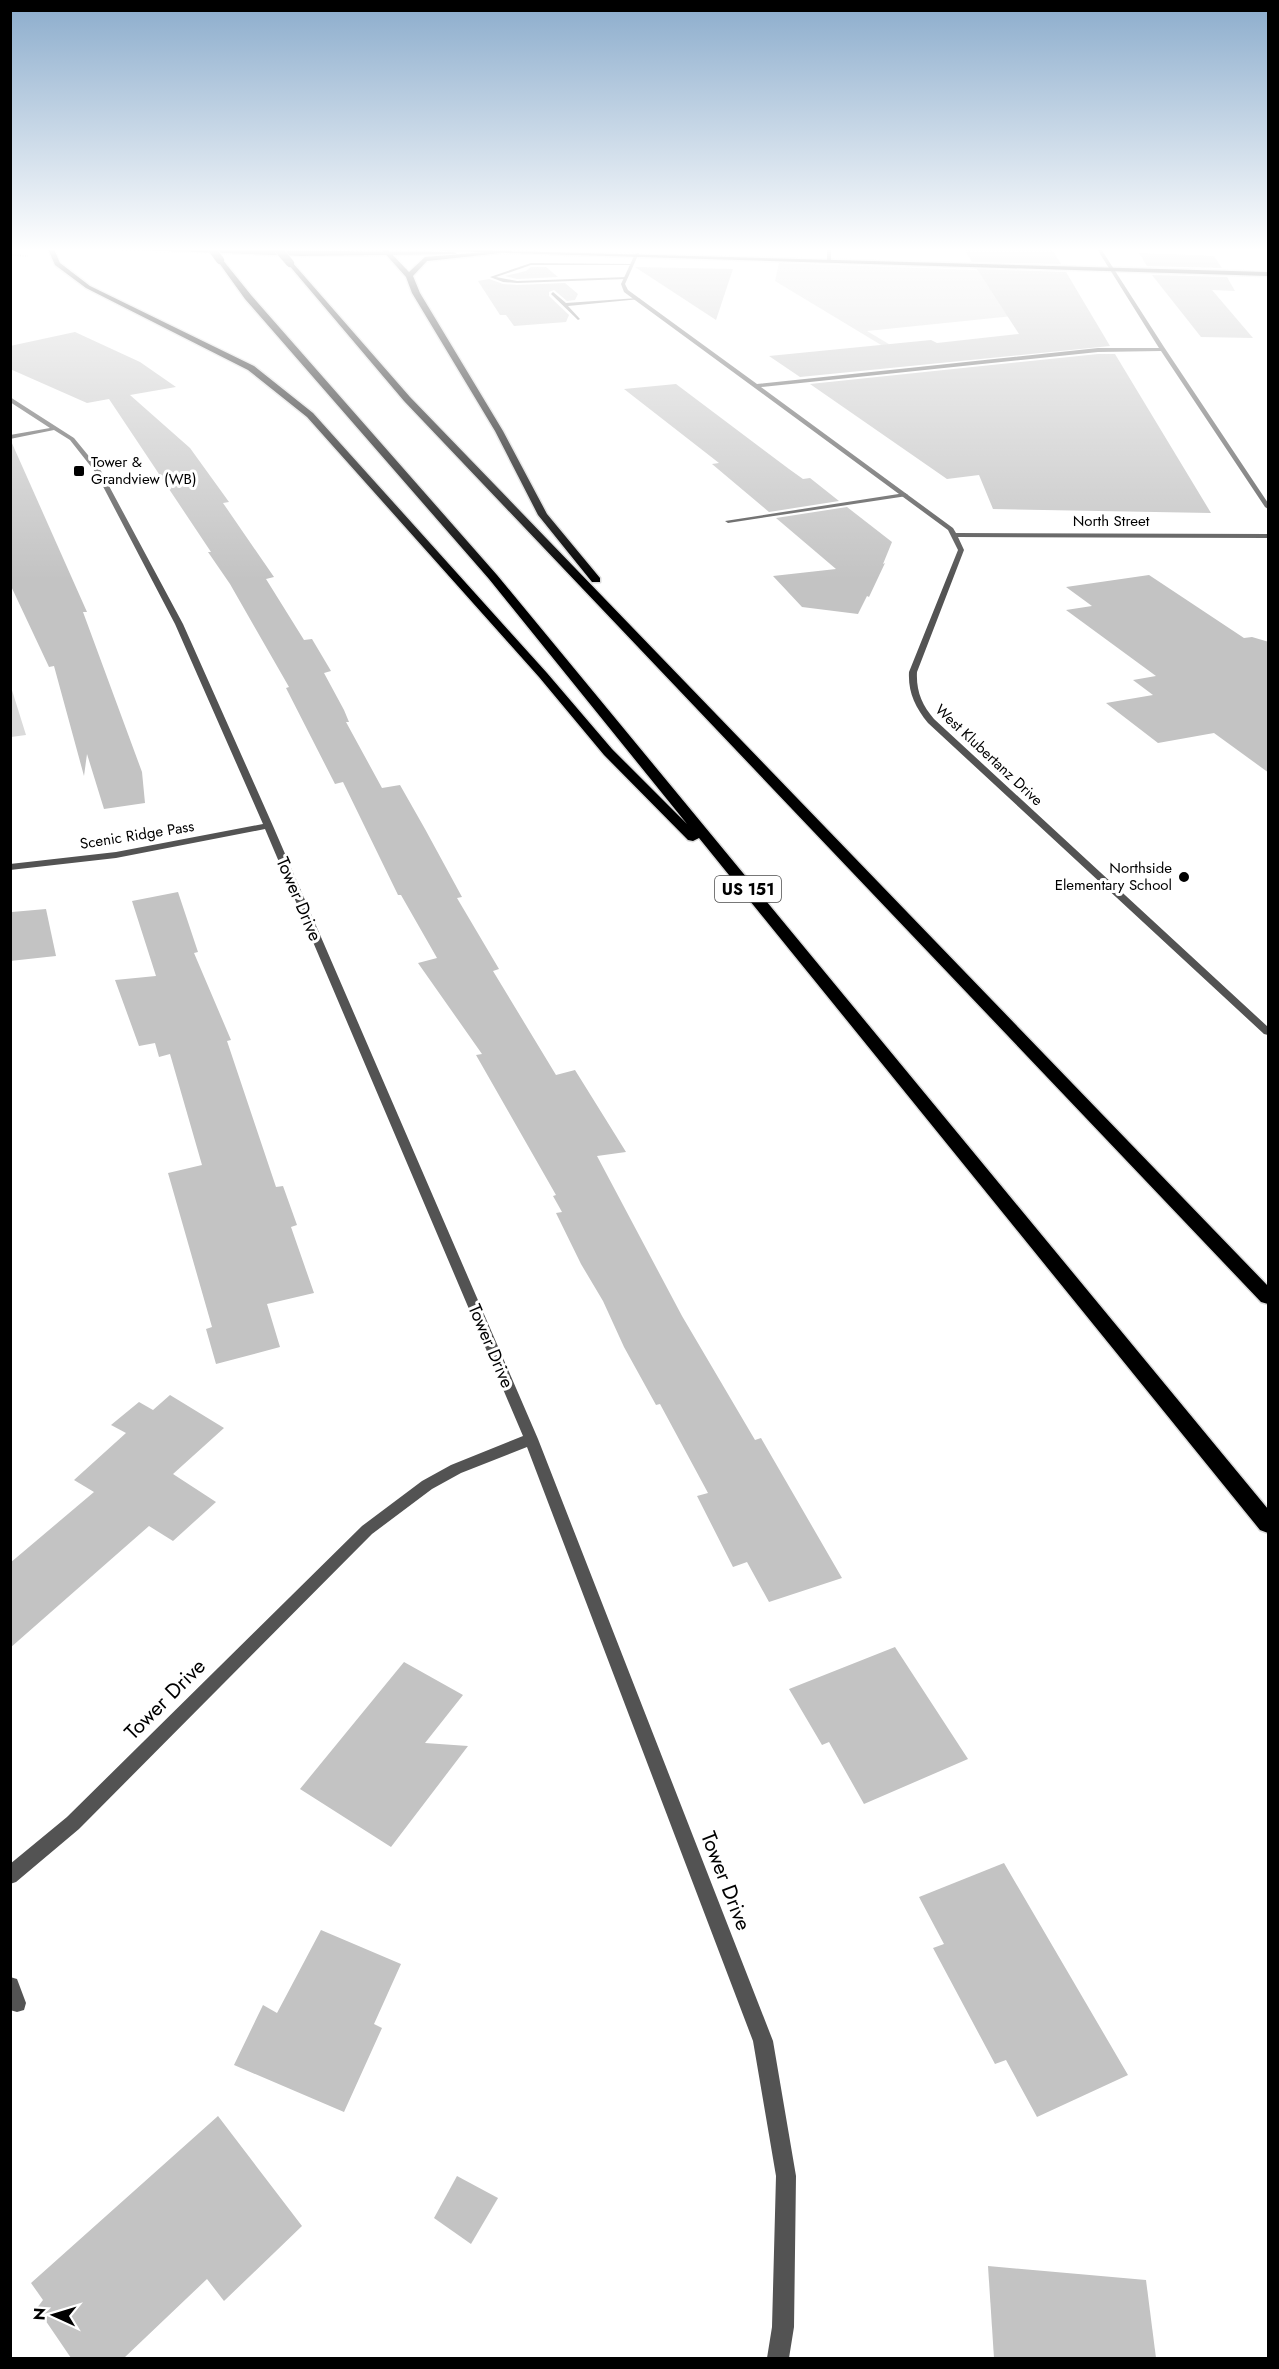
<svg xmlns="http://www.w3.org/2000/svg" width="1279" height="2369" font-family="Jost,sans-serif">
  <style>
    .green { fill: #dadada }
    .building { fill: #c3c3c3 }
    .lines { fill: none; stroke-linecap: round; stroke-linejoin: round }
    .primary-casing { stroke: #dbdbdb; stroke-width: 3 }
    .motorway-casing { stroke: #dbdbdb; stroke-width: 3 }
    .path { stroke: #757575; stroke-width: 1.5; stroke-dasharray: 1 1.5; stroke-linecap: butt }
    .service { fill: #535353; fill-rule: evenodd }
    .minor { fill: #535353; fill-rule: evenodd }
    .primary { fill: #000; fill-rule: evenodd }
    .motorway { fill: #000; fill-rule: evenodd }
    .motorway-bridge-casing { stroke: #dbdbdb; stroke-width: 9; stroke-linecap: butt }
    .motorway-bridge { stroke: #000; stroke-width: 8 }
    .poi-dot { fill: #000; stroke: #fff; stroke-width: 2 }
    .labels { text-anchor: middle; stroke-width: 6; stroke-linejoin: round; paint-order: stroke }
    .far-poi-label { font-size: 15px; fill: #000; stroke: #fff; text-anchor: start }
    .far-street-label { font-size: 15px; fill: #000; stroke: #fff }
    .shield { fill: #fff; stroke: #4c4c4c; stroke-width: 1.5 }
    .shield-label { font-size: 16px; font-weight: bold; fill: #000 }
    .street-label { font-size: 18px; fill: #000; stroke: #fff }
    .near-street-label { font-size: 21px; fill: #000; stroke: #fff }
  </style>
  <rect width="100%" height="100%" fill="#fff"/>
  <g class="green">
    <polygon points="779,263 1001,271 1022,315 867,331 919,362 911,363 775,281"/>
    <polygon points="11,687 26,735 11,737 10,737"/>
  </g>
  <g class="building">
    <polygon points="964,249 1052,249 1061,264 972,262"/>
    <polygon points="1139,253 1214,256 1222,268 1147,266"/>
    <polygon points="531,267 546,267 558,277 517,279 505,276 526,271"/>
    <polygon points="635,267 733,269 716,320"/>
    <polygon points="977,269 1066,272 1110,346 800,377 769,356 931,340 937,343 1019,334"/>
    <polygon points="1152,275 1227,277 1235,291 1212,290 1253,338 1201,337"/>
    <polygon points="489,279 503,284 517,285 565,283 578,294 575,300 567,301 554,290 549,292 549,296 569,315 566,322 514,326 506,315 500,315 478,281"/>
    <polygon points="75,332 140,362 176,387 130,395 190,448 229,502 223,503 274,577 266,579 304,640 312,639 331,671 324,673 344,710 349,722 346,722 382,788 400,785 425,829 462,897 457,898 499,969 493,971 556,1075 575,1070 626,1152 597,1156 682,1316 755,1440 761,1438 842,1578 769,1602 747,1562 733,1567 697,1496 708,1493 660,1404 656,1405 624,1347 603,1301 581,1264 556,1213 562,1212 553,1196 556,1195 476,1055 482,1054 418,963 437,958 401,895 398,895 343,782 335,784 286,688 289,687 230,584 208,552 211,552 109,399 87,403 10,369 10,346"/>
    <polygon points="1098,354 1115,354 1211,513 993,509 979,475 947,479 810,384"/>
    <polygon points="676,384 789,469 803,479 810,478 839,501 769,512 712,464 719,463 624,389"/>
    <polygon points="11,441 87,612 83,612 142,772 145,803 104,809 87,754 84,776 54,666 49,667 10,584"/>
    <polygon points="847,507 892,542 883,564 885,563 869,597 867,596 858,614 802,607 773,576 836,569 776,518"/>
    <polygon points="1149,575 1244,638 1252,637 1269,642 1269,773 1214,733 1158,743 1106,703 1153,695 1133,680 1156,676 1066,610 1092,606 1066,587"/>
    <polygon points="178,892 198,952 194,953 231,1040 227,1041 276,1187 283,1186 297,1225 291,1227 314,1293 267,1304 280,1347 216,1364 206,1329 212,1327 168,1173 202,1165 170,1054 159,1057 155,1043 139,1046 115,980 156,976 132,901"/>
    <polygon points="46,909 56,956 10,961 12,912"/>
    <polygon points="170,1395 224,1428 173,1474 216,1502 173,1541 149,1526 10,1648 10,1563 94,1492 74,1480 126,1433 111,1425 139,1402 153,1410"/>
    <polygon points="895,1647 968,1759 864,1804 829,1742 822,1745 789,1689"/>
    <polygon points="404,1662 463,1695 425,1743 468,1746 391,1847 300,1789"/>
    <polygon points="1004,1863 1128,2075 1037,2117 1006,2060 995,2064 933,1948 944,1944 919,1897"/>
    <polygon points="321,1930 401,1964 374,2024 382,2028 344,2112 234,2065 263,2005 277,2013"/>
    <polygon points="218,2116 302,2226 224,2301 207,2279 124,2358 71,2358 37,2308 43,2300 31,2283"/>
    <polygon points="457,2176 498,2198 471,2244 434,2218"/>
    <polygon points="988,2266 1146,2280 1156,2358 994,2358"/>
  </g>
  <g class="lines">
    <defs>
      <g id="primary">
        <polygon points="111,249 454,252 457,254 302,256"/>
        <polygon points="440,249 1268,272 1268,276 443,251"/>
      </g>
      <g id="motorway">
        <polygon points="48,249 54,249 60,263 90,286 254,366 313,413 547,673 612,749 687,824 489,579 245,299 217,260 222,259 251,295 497,575 1268,1509 1268,1533 1260,1530 699,838 693,841 688,840 604,755 539,677 307,417 248,370 86,288 55,265"/>
        <polygon points="381,249 387,249 409,272 425,257 498,251 501,253 427,261 413,276 420,293 503,431 547,514 600,578 600,582 592,582 538,515 495,431 412,293 406,277"/>
        <polygon points="288,262 292,262 410,397 1268,1286 1268,1304 1261,1302 404,401 288,264"/>
      </g>
    </defs>
    <use href="#primary" class="primary-casing"/>
    <use href="#motorway" class="motorway-casing"/>
    <polyline class="path" points="10,255 28,256"/>
    <g class="service">
      <polygon points="531,263 631,264 633,265 531,265 496,277 517,281 627,277 625,279 517,283 503,282 490,277"/>
      <polygon points="553,292 566,303 638,298 640,299 568,306 580,319 578,320 551,294"/>
      <polygon points="905,493 908,495 907,496 728,523 725,521"/>
    </g>
    <g class="minor">
      <polygon points="827,249 831,249 831,260 829,261 827,260"/>
      <path d="M 1097,249 L 1101,249 L 1164,347 L 1268,503 L 1268,509 L 1265,507 L 1161,351 L 1098,352 L 761,387 L 953,528 L 956,533 L 1268,534 L 1268,538 L 958,537 L 964,550 L 917,672 C 916,691 922,705 934,719 L 1268,1027 L 1268,1035 L 1264,1034 L 928,723 C 915,707 908,692 909,672 L 958,550 L 948,530 L 624,292 L 621,284 L 635,254 L 639,253 L 625,284 L 628,290 L 757,384 L 1098,348 L 1159,348 Z"/>
      <polygon points="10,397 74,438 101,471 183,624 273,826 538,1439 773,2041 796,2176 794,2327 789,2358 767,2358 772,2327 776,2176 753,2041 527,1447 461,1473 432,1489 372,1534 79,1829 16,1882 10,1884 10,1864 67,1817 362,1526 422,1481 451,1465 523,1436 265,829 116,858 10,870 10,864 116,852 263,824 175,624 96,473 70,440 54,430 10,439 10,435 50,428 10,402"/>
      <polygon points="10,1977 17,1979 26,2003 24,2010 17,2012 10,2010"/>
    </g>
    <use href="#primary" class="primary"/>
    <use href="#motorway" class="motorway"/>
    <defs>
      <g id="motorway-bridge">
        <polyline points="212,249 220,260"/>
        <polyline points="278,249 290,263"/>
      </g>
    </defs>
    <use href="#motorway-bridge" class="motorway-bridge-casing"/>
    <use href="#motorway-bridge" class="motorway-bridge"/>
  </g>
  <linearGradient id="sky" x2="0" y2="1"><stop stop-color="#8baccc"/><stop offset="0.43" stop-color="#fff"/><stop offset="1" stop-color="#fff" stop-opacity="0"/></linearGradient>
  <rect width="1279" height="580" fill="url(#sky)"/>
  <g class="poi-dot">
    <rect x="73" y="465" width="12" height="12" rx="3"/>
    <circle cx="1184" cy="877" r="6"/>
  </g>
  <g class="labels">
    <g class="far-poi-label">
      <text x="91" y="467">Tower &amp;<tspan x="91" dy="17">Grandview (WB)</tspan></text>
      <text x="1172" y="873" text-anchor="end">Northside<tspan x="1172" dy="17">Elementary School</tspan></text>
    </g>
    <g class="far-street-label">
      <text x="1111" y="526">North Street</text>
      <text transform="translate(989 755) rotate(43)" y="5">West Klubertanz Drive</text>
      <text transform="translate(137 835) rotate(-9)" y="5">Scenic Ridge Pass</text>
    </g>
    <rect class="shield" x="715" y="876" width="66" height="26" rx="4.5"/>
    <g class="shield-label">
      <text x="748" y="895">US 151</text>
    </g>
    <g class="street-label">
      <text transform="translate(299 899) rotate(67)" y="6">Tower Drive</text>
      <text transform="translate(491 1346) rotate(67)" y="6">Tower Drive</text>
    </g>
    <g class="near-street-label">
      <text transform="translate(165 1699) rotate(-45)" y="7">Tower Drive</text>
      <text transform="translate(726 1881) rotate(69)" y="7">Tower Drive</text>
    </g>
  </g>
  <rect width="1279" height="2369" fill="none" stroke="#000000" stroke-width="24"/>
  <g transform="translate(54 2315) rotate(274)" stroke="#ffffff" stroke-width="4.5" paint-order="stroke">
  <path d="M0-4.5L10 22L0 15L-10 22Z" fill="#000000"/>
  <text y="-9" font-size="16" font-weight="bold" text-anchor="middle" fill="#000000">N</text>
  </g>
</svg>
